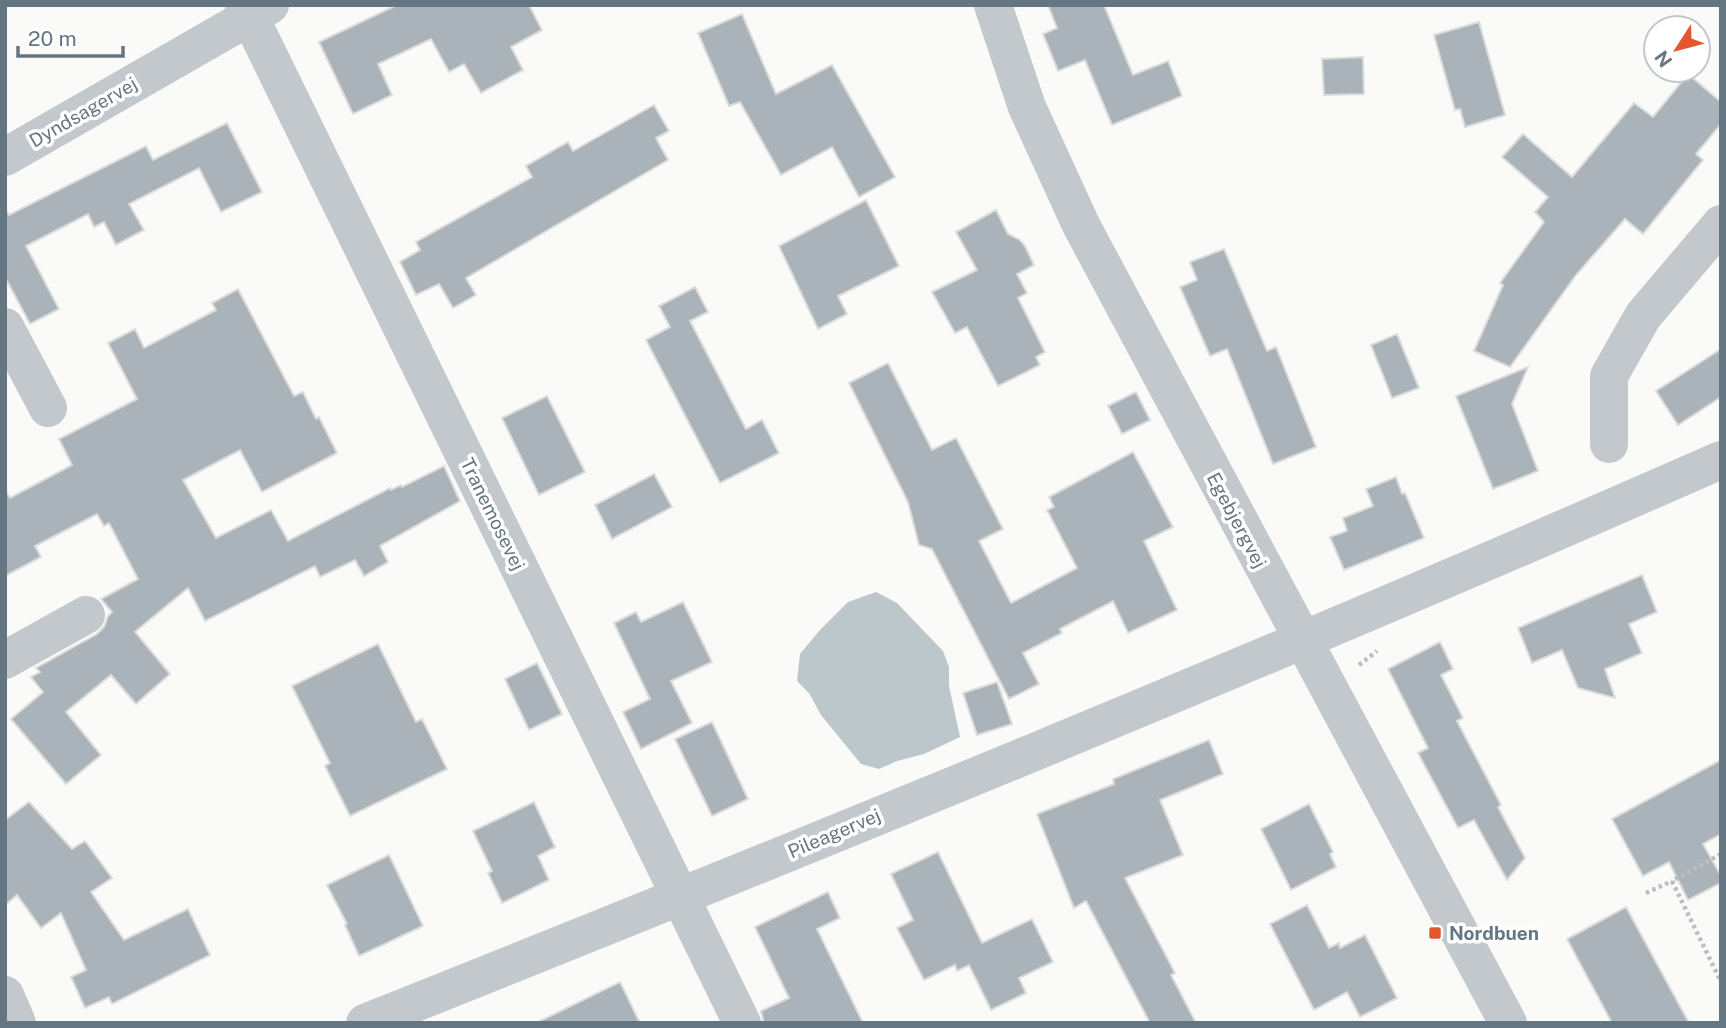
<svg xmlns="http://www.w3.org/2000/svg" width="1726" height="1028" font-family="'Public Sans',sans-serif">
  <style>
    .water { fill: #bbc7cb }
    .building { fill: #aab3b9; stroke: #dcdcda; stroke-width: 2 }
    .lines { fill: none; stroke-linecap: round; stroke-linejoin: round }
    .path { stroke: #bbbfc2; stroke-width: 4.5; stroke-dasharray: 3.5 3.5; stroke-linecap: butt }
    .minor { stroke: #c3c8cc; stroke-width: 38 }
    .poi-dot { fill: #e4572e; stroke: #fff; stroke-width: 2.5 }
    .labels { text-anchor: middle; stroke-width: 7; stroke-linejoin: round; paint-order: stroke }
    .street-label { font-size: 19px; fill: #657683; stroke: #fff }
    .poi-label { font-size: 19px; font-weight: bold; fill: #657683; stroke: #fff; text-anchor: start }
  </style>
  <rect width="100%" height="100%" fill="#fafaf8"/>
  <polygon class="water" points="876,592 897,603 943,651 949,667 949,686 960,737 924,754 897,761 879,769 861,764 821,715 809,693 797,681 800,654 820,630 848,602"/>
  <g class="building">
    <polygon points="397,5 529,5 542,30 511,47 523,70 481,93 464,64 449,72 431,39 378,64 392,95 353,114 319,42"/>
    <polygon points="1048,5 1104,5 1133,75 1168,61 1182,96 1112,125 1085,60 1058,71 1043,34 1057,28"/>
    <polygon points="742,14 776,94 832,65 895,177 859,197 832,147 781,175 740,102 729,106 698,33"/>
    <polygon points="1479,22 1505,115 1465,127 1460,109 1455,110 1434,35"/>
    <polygon points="1363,57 1364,94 1324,95 1322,59"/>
    <polygon points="1688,74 1721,102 1721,124 1696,154 1703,160 1643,234 1625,219 1576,275 1510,367 1474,351 1503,285 1500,283 1544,222 1535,212 1548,197 1502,157 1523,134 1572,177 1634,103 1653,117"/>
    <polygon points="654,105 669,131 656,138 668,160 466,278 476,295 453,308 439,284 416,295 400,262 420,250 416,242 532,177 526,166 568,142 573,151"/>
    <polygon points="227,123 262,192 221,212 199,168 129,204 144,230 116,245 104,222 94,227 88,214 26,246 59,309 30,324 5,277 5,208 9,215 146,146 153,160"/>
    <polygon points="866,200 899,266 838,296 847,314 818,329 779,246"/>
    <polygon points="996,210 1008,234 1020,240 1025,246 1034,265 1017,274 1027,293 1018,298 1045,352 1036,357 1040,365 998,386 967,327 955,333 932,292 977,270 956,232"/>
    <polygon points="1224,249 1267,351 1276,347 1316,447 1273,464 1227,349 1210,356 1180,287 1197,280 1190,262"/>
    <polygon points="695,287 708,312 690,321 746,429 762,420 779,453 720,483 646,340 670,327 659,306"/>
    <polygon points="238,289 294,396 303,392 316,419 319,417 337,453 262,492 240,450 183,480 216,538 271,510 288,541 390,488 391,490 401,485 402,487 444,466 460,501 380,546 388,562 364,576 355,560 320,577 315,566 205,621 188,588 135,632 170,674 136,704 111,675 66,712 101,755 66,784 11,719 43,692 31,677 40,672 36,668 97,634 104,627 108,616 112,612 101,599 138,579 109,523 104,526 97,514 35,546 41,557 5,576 5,490 10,498 72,465 59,439 137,399 108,343 135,329 144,348 216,310 212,303"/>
    <polygon points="1397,334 1419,388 1392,398 1371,345"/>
    <polygon points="1721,349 1721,397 1678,425 1656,391"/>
    <polygon points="888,363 932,450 956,438 1003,529 979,541 1011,603 1077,568 1047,510 1054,507 1049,497 1133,452 1173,527 1144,541 1177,610 1128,633 1113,601 1060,629 1062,633 1023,653 1039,684 1009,699 932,549 919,545 908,502 849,383"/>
    <polygon points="1528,367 1512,404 1538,471 1493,489 1456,396"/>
    <polygon points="1136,392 1150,420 1122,434 1108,406"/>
    <polygon points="547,396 585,472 539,495 502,418"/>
    <polygon points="654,474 672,507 612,539 595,505"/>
    <polygon points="1396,477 1402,494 1405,493 1424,538 1344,570 1330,537 1347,531 1343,518 1373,506 1366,489"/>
    <polygon points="1642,575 1657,612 1629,624 1642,653 1605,669 1615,698 1578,688 1562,650 1532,663 1518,628"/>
    <polygon points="683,602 712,662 671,681 692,723 641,749 623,712 650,699 614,623 636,612 641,622"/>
    <polygon points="1440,642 1453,669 1441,675 1463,718 1457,721 1501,805 1498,807 1525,858 1507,880 1474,820 1458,828 1418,753 1428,748 1388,669"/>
    <polygon points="378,644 416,722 422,719 447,769 350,816 325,766 330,763 292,686"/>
    <polygon points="537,663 562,714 529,730 505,679"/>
    <polygon points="997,682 1012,724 977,735 963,693"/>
    <polygon points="712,722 748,799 712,816 675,739"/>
    <polygon points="1209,740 1223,774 1160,800 1183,855 1125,878 1175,973 1171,975 1196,1023 1150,1023 1086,901 1074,908 1037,814 1114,784 1113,779"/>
    <polygon points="1721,760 1721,834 1703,844 1721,876 1721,883 1688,900 1669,862 1643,876 1612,819"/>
    <polygon points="29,802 72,849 85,841 112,878 91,892 124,940 188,909 210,955 112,1004 109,997 85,1008 71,977 86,970 61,913 41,928 17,895 5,905 5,820"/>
    <polygon points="534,802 555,847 538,856 549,880 502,903 488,873 492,871 473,831"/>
    <polygon points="1309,804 1333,852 1330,854 1336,867 1291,890 1261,829"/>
    <polygon points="938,852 982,943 1032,919 1053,962 1019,978 1026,993 991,1010 969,965 957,971 955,965 924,980 897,928 913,920 891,874"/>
    <polygon points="389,855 423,926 359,956 345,925 347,924 327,885"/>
    <polygon points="828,892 840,918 817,929 863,1023 764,1023 761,1011 789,998 755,927"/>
    <polygon points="1307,905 1329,948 1339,943 1340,948 1365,935 1397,998 1360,1017 1347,992 1314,1010 1270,924"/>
    <polygon points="1626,907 1689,1023 1612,1023 1567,939"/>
    <polygon points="620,982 640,1023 536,1023"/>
  </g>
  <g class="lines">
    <g class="path">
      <polyline points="1359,665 1377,651"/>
      <polyline points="1721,854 1672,881 1721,982"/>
      <polyline points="1646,893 1672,881"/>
    </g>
    <g class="minor">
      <polyline points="244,5 742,1023"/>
      <polyline points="993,5 1027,107 1081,225 1508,1023"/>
      <polyline points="5,157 270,5"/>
      <polyline points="5,327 48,408"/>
      <polyline points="1609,444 1609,376 1643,316 1721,224"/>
      <polyline points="5,660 86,615"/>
      <polyline points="5,995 17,1023"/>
      <path d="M 365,1023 C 819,842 1273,657 1721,460"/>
    </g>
  </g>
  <rect class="poi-dot" x="1428" y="926" width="14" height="14" rx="3.5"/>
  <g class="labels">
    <g class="street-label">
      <text transform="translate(83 112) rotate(-30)" y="7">Dyndsagervej</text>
      <text transform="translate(493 514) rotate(64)" y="7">Tranemosevej</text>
      <text transform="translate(1237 520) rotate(62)" y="7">Egebjergvej</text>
      <text transform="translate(834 833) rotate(-23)" y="7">Pileagervej</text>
    </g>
    <g class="poi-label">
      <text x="1449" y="940">Nordbuen</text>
    </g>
  </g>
  <rect width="1726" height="1028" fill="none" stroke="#657683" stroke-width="14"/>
  <g transform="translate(1677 49) rotate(234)"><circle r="33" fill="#ffffff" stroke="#c1c8cd" stroke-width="2"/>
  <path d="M0-5L12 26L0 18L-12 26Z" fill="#e4572e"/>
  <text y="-10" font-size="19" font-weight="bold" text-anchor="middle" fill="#657683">N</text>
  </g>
  <path d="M18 46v10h105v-10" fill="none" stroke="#657683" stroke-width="3.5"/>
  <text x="28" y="46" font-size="21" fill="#657683" stroke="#ffffff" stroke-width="5" paint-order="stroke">20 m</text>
</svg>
